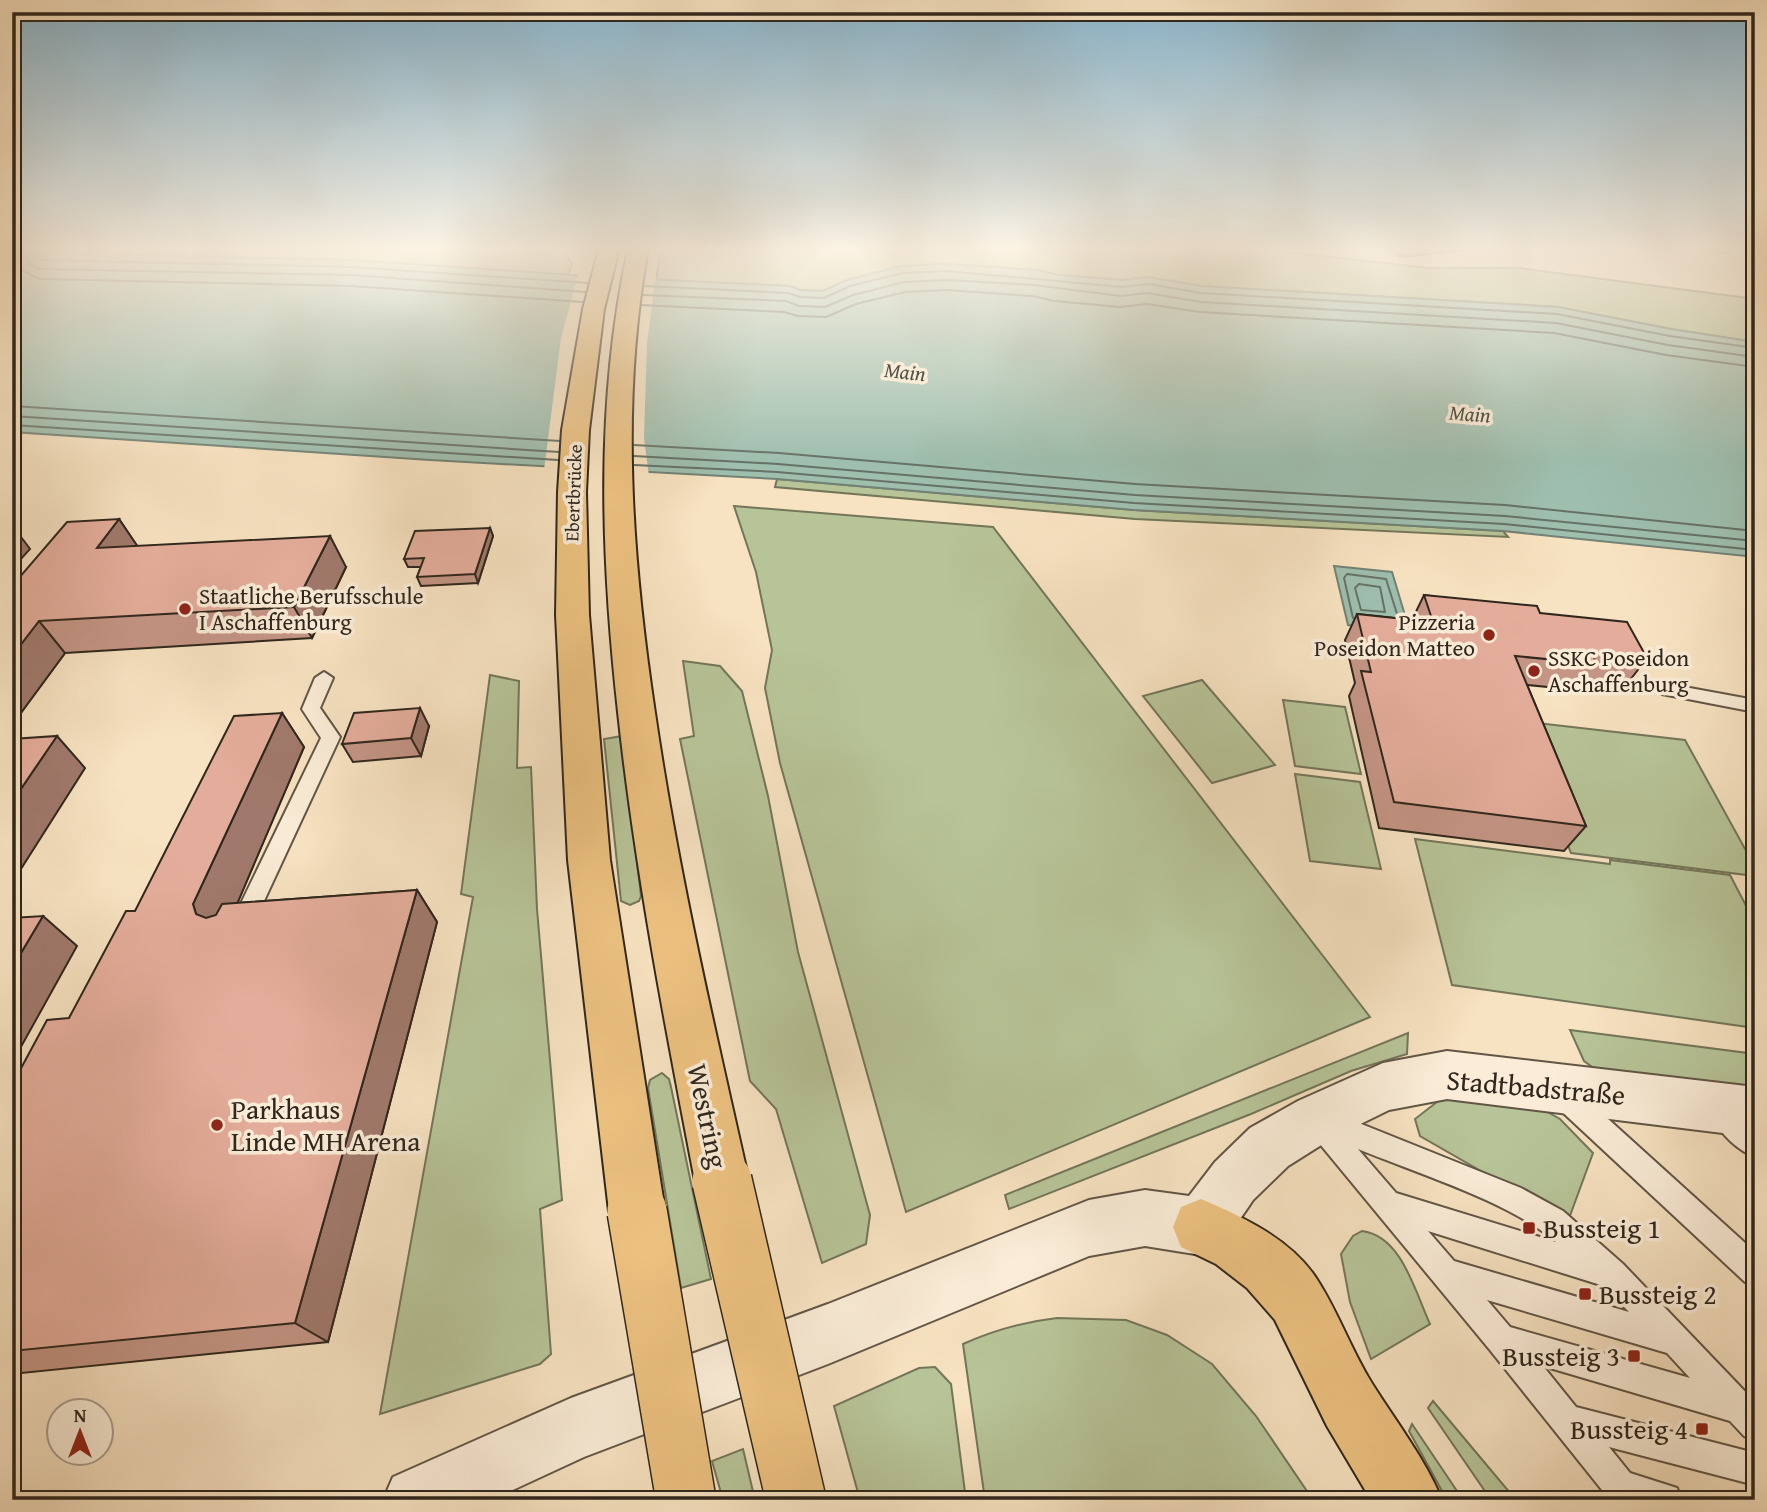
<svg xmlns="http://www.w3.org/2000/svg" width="1767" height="1512" font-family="'Gentium Book Plus',serif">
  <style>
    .green { fill: #b7c498; stroke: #73765a; stroke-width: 2 }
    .water { fill: #9ebeae; stroke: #728274; stroke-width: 2 }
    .pier { fill: #f7e2c1 }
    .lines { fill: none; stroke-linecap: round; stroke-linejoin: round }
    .shore { stroke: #667266; stroke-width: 2 }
    .lane-casing { stroke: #615646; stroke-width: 4 }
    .street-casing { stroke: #615646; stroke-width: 4 }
    .highway-casing { stroke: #2f271d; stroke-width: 4 }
    .lane { fill: #faecd7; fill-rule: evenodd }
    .street { fill: #faecd7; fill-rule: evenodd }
    .highway { fill: #ecc180; fill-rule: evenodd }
    .highway-bridge-casing { stroke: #2f271d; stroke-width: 62; stroke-linecap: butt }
    .highway-bridge { stroke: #ecc180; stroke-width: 59 }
    .wall { fill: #c49585; stroke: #2f271d; stroke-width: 2 }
    .shaded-wall { fill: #a0796c; stroke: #2f271d; stroke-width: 2 }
    .building { fill: #e4ad9b; stroke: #2f271d; stroke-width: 2 }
    .poi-dot { fill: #8f2418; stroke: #faecd7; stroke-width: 2.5 }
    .labels { text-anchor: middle; stroke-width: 7; stroke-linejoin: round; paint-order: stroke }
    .far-street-label { font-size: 19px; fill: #2f271d; stroke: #faecd7 }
    .far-water-label { font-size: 21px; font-style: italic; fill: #505448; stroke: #faecd7 }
    .poi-label { font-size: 23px; fill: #2f271d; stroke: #faecd7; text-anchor: start }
    .near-street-label { font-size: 28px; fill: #2f271d; stroke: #faecd7 }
    .near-poi-label { font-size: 28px; fill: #2f271d; stroke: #faecd7; text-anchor: start }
  </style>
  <rect width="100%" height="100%" fill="#f7e2c1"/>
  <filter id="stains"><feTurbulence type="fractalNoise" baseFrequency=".00286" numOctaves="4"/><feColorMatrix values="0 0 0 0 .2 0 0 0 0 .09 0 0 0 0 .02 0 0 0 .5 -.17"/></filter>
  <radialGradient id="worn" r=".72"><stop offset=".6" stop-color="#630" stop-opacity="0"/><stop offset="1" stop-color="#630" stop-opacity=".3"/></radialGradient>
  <g class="green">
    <polygon points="12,249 563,249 572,264 568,275 352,260 12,252"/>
    <polygon points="705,249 1260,249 1429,268 1519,268 1755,299 1755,342 1671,329 1558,307 1201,286 1147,277 1122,280 1059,275 1036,270 947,264 902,266 847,280 823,291 800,290 790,286 656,280 660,252"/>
    <polygon points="777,479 1134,510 1503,531 1508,537 1135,519 775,487"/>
    <polygon points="734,506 993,527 1370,1017 906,1212 780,763 765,688 772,650 756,572"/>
    <polygon points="683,661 720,666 742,691 768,796 798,952 870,1215 866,1244 822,1263 776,1109 750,1081 680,739 694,736"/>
    <polygon points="490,675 519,681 517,768 531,767 537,909 562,1200 540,1209 551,1354 540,1364 380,1414 473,897 461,894"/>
    <polygon points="1202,680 1275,765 1212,783 1143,696"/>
    <polygon points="1283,700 1345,707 1361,774 1295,766"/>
    <polygon points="1520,721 1685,740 1755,867 1755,876 1571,853"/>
    <polygon points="622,736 641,896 639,901 630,905 621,901 604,739"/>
    <polygon points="1295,774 1360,782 1381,869 1310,861"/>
    <polygon points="1415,839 1610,864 1610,860 1730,875 1755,923 1755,1028 1452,985"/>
    <polygon points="1570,1030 1755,1054 1755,1093 1595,1069 1584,1061"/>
    <polygon points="1408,1033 1407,1054 1351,1071 1251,1114 1009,1209 1005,1195"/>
    <polygon points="662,1073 669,1079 671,1087 711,1279 681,1288 648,1088 650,1080"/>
    <polygon points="1442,1098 1535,1105 1560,1119 1593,1153 1568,1221 1420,1136 1415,1119"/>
    <path d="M 1362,1231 C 1402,1236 1415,1292 1430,1324 L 1371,1359 L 1350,1302 L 1341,1254 L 1353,1236 Z"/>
    <path d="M 1057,1318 L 1126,1320 L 1167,1335 L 1212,1364 L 1256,1416 L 1313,1500 L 985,1500 L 963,1344 C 994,1330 1023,1322 1057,1318 Z"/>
    <polygon points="935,1367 951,1384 966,1500 860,1500 834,1406 919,1368"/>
    <polygon points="1433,1401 1516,1500 1491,1500 1428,1408"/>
    <polygon points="1412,1424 1463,1500 1447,1500 1409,1431"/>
    <polygon points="743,1449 755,1500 723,1500 712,1461"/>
  </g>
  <g class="water">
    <polygon points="12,252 352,260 588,276 790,286 800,290 823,291 847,280 902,266 947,264 1036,270 1059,275 1122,280 1147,277 1201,286 1558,307 1671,329 1755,342 1755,557 1503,531 1134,510 777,479 430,460 12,432"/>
    <polygon points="1334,566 1392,572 1410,632 1348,625"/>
  </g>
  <polygon class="pier" points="579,272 656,276 647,342 644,438 649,476 544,470 561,338"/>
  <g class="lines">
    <g class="shore">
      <polyline points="13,249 20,269 39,279 351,286 583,302"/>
      <polyline points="23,249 28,263 39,269 351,275 586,292"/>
      <polyline points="32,249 34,256 40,260 351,267 588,283"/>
      <polyline points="644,286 788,293 800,297 824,298 850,286 903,273 947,271 1122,287 1148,284 1201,293 1557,314 1670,336 1755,348"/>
      <polyline points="643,295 786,301 799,306 825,307 853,295 904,282 947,280 1034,285 1121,296 1147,293 1201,302 1556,323 1668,345 1755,357"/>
      <polyline points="641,305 784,312 798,316 826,317 856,304 905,292 946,290 1032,296 1055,301 1120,307 1147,304 1200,312 1554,333 1666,355 1755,367"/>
      <polyline points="12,406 560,441"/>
      <polyline points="12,416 559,452"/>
      <polyline points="12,425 558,460"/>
      <polyline points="634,445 779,453 1135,484 1505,505 1755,531"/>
      <polyline points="634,456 778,464 1135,495 1505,516 1755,541"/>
      <polyline points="634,465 777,472 1134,503 1504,524 1755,550"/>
      <polygon points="1359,584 1380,587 1385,612 1361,610 1355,588"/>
      <polyline points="1353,618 1344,578 1347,574 1386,579 1398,617"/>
    </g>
    <defs>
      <g id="lane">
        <polygon points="324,672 333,678 320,708 340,737 250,931 242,934 234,931 231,924 321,738 302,709 315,678"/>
        <polygon points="1668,684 1755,700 1755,712 1662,694 1659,690 1662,686"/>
        <polygon points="1566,1086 1575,1089 1755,1252 1755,1286 1745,1282 1557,1107 1553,1098 1557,1089"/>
        <path d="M 1727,1106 L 1736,1110 L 1755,1126 L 1755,1157 C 1739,1151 1721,1135 1714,1119 L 1718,1110 Z"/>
        <path d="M 1324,1109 L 1521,1188 L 1563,1211 L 1623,1264 L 1755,1402 L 1755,1441 L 1744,1436 L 1730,1421 L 1543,1366 L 1576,1407 L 1755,1453 L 1755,1485 L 1609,1447 L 1630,1473 L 1677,1488 L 1681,1500 L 1610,1500 L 1490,1350 L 1310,1132 L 1306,1123 L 1310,1114 ZM 1358,1149 C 1416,1173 1511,1202 1556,1242 L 1396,1193 ZM 1428,1231 L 1604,1286 L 1629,1312 L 1454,1261 ZM 1487,1300 L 1667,1353 L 1690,1378 L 1510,1327 Z"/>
      </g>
      <polygon id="street" points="1447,1051 1755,1087 1755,1137 1447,1099 1389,1110 1334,1137 1288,1166 1253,1200 1221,1247 1201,1255 1145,1246 1089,1256 828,1364 584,1457 491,1500 383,1500 393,1477 571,1398 828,1304 1089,1200 1145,1190 1189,1196 1215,1162 1250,1128 1298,1101 1383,1063"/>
      <g id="highway">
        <polygon points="599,249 619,249 604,309 589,430 586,492 589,615 610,860 665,1211 657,1231 637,1239 617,1231 609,1211 568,860 556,615 558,492 562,430 583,309"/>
        <path d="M 628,249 L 648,249 C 620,404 632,559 655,713 C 678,871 714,1026 749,1181 L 741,1200 L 722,1208 L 703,1200 L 695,1181 C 665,1025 635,870 618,712 C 601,557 595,402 628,249 Z"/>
        <path d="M 1201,1199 C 1243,1217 1293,1240 1318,1281 C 1339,1314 1352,1352 1373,1385 C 1397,1423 1425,1459 1442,1500 L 1371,1500 L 1327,1426 L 1275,1320 L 1247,1288 L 1216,1264 L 1181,1247 L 1173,1227 L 1181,1207 Z"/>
      </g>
    </defs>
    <use href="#lane" class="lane-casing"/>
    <use href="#street" class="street-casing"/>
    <use href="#highway" class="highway-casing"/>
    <use href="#lane" class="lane"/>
    <use href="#street" class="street"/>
    <use href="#highway" class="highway"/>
    <defs>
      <g id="highway-bridge">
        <polyline points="722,1181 796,1500"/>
        <polyline points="637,1211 686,1500"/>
      </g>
    </defs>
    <use href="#highway-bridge" class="highway-bridge-casing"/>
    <use href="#highway-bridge" class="highway-bridge"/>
  </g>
  <g class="wall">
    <polygon points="1387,249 1476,249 1399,257"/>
    <polygon points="1697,249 1733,249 1731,254"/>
    <polygon points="119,519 137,546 346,567 312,638 65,653 12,725 12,586"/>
    <polygon points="490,528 493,536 478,583 421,586 417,577 421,567 408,567 404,559"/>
    <polygon points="1424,595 1540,613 1647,658 1627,684 1586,680 1578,690 1527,685 1586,826 1564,851 1379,828 1349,696 1355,683 1345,640 1357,614 1412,620"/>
    <polygon points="282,713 304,747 237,903 417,890 437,922 328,1342 12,1374 12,1085 69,1018 135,911"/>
    <polygon points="429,726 421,756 353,762 342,744"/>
  </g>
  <g class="shaded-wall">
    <polygon points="1402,249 1476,249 1399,257"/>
    <polygon points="119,519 140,550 97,548"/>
    <polygon points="12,525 30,549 12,569"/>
    <polygon points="490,528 493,536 478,583 475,574"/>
    <polygon points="330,536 346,567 312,638 294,607"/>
    <polygon points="39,621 65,653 12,725 12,656"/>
    <polygon points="420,708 429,726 421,756 411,738"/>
    <polygon points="282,713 304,747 223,937 196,914 193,904"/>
    <polygon points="57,736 85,768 12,883 12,802"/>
    <polygon points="417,890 437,922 328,1342 295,1323"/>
    <polygon points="43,916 77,946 12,1063 12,968"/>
  </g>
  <g class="building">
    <polygon points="119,519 97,548 330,536 294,607 39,621 12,656 12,586 67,522"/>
    <polygon points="490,528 475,574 417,577 424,558 404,559 415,531"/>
    <polygon points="1424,595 1537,606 1540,613 1627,622 1647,658 1591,652 1597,664 1515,656 1586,826 1394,802 1361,671 1371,672 1357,614 1433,622"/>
    <polygon points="420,708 411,738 342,744 354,713"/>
    <polygon points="282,713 193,904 196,914 206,918 216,915 222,904 417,890 295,1323 12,1351 12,1085 47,1020 69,1018 126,911 135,911 234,716"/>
    <polygon points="57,736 12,802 12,739"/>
    <polygon points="43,916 12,968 12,918"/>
  </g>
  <linearGradient id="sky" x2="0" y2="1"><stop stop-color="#8ab8d1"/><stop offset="0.54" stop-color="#fbf2e3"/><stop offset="1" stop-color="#fbf2e3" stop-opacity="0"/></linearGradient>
  <rect width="1767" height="461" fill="url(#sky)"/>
  <g class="poi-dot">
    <circle cx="185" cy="609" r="7"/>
    <circle cx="1489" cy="635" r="7"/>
    <circle cx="1534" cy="671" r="7"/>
    <circle cx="217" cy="1125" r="7"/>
    <rect x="1522" y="1221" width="14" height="14" rx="3.5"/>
    <rect x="1578" y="1287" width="14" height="14" rx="3.5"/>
    <rect x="1627" y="1349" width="14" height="14" rx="3.5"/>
    <rect x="1695" y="1422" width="14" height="14" rx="3.5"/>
  </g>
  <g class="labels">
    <g class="far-street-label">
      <text transform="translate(573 493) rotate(-88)" y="7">Ebertbrücke</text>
    </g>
    <g class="far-water-label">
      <text transform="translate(905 372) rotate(6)" y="7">Main</text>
      <text transform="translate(1470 414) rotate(4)" y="7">Main</text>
    </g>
    <g class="poi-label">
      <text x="199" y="604">Staatliche Berufsschule<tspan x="199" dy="26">I Aschaffenburg</tspan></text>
      <text x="1475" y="630" text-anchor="end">Pizzeria<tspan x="1475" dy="26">Poseidon Matteo</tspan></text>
      <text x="1548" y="666">SSKC Poseidon<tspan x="1548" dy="26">Aschaffenburg</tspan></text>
    </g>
    <g class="near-street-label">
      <text transform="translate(1536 1087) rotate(5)" y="10">Stadtbadstraße</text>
      <text transform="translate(708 1116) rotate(78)" y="10">Westring</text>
    </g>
    <g class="near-poi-label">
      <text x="231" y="1119">Parkhaus<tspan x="231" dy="32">Linde MH Arena</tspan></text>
      <text x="1543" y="1238">Bussteig 1</text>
      <text x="1599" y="1304">Bussteig 2</text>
      <text x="1620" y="1366" text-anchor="end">Bussteig 3</text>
      <text x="1688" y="1439" text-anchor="end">Bussteig 4</text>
    </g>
  </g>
  <rect width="1767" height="1512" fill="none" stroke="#f7e2c1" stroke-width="42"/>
  <rect x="14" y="14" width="1739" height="1484" fill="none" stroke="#2f271d" stroke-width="3.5"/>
  <rect x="21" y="21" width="1725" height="1470" fill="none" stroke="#2f271d" stroke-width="2"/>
  <g transform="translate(80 1432)"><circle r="33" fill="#faecd7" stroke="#a99d8d" stroke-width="2"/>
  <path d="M0-5L12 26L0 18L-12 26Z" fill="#8f2418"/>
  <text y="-10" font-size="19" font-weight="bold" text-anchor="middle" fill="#2f271d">N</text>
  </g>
  <rect width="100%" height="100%" filter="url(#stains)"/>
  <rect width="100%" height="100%" fill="url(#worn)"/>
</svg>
